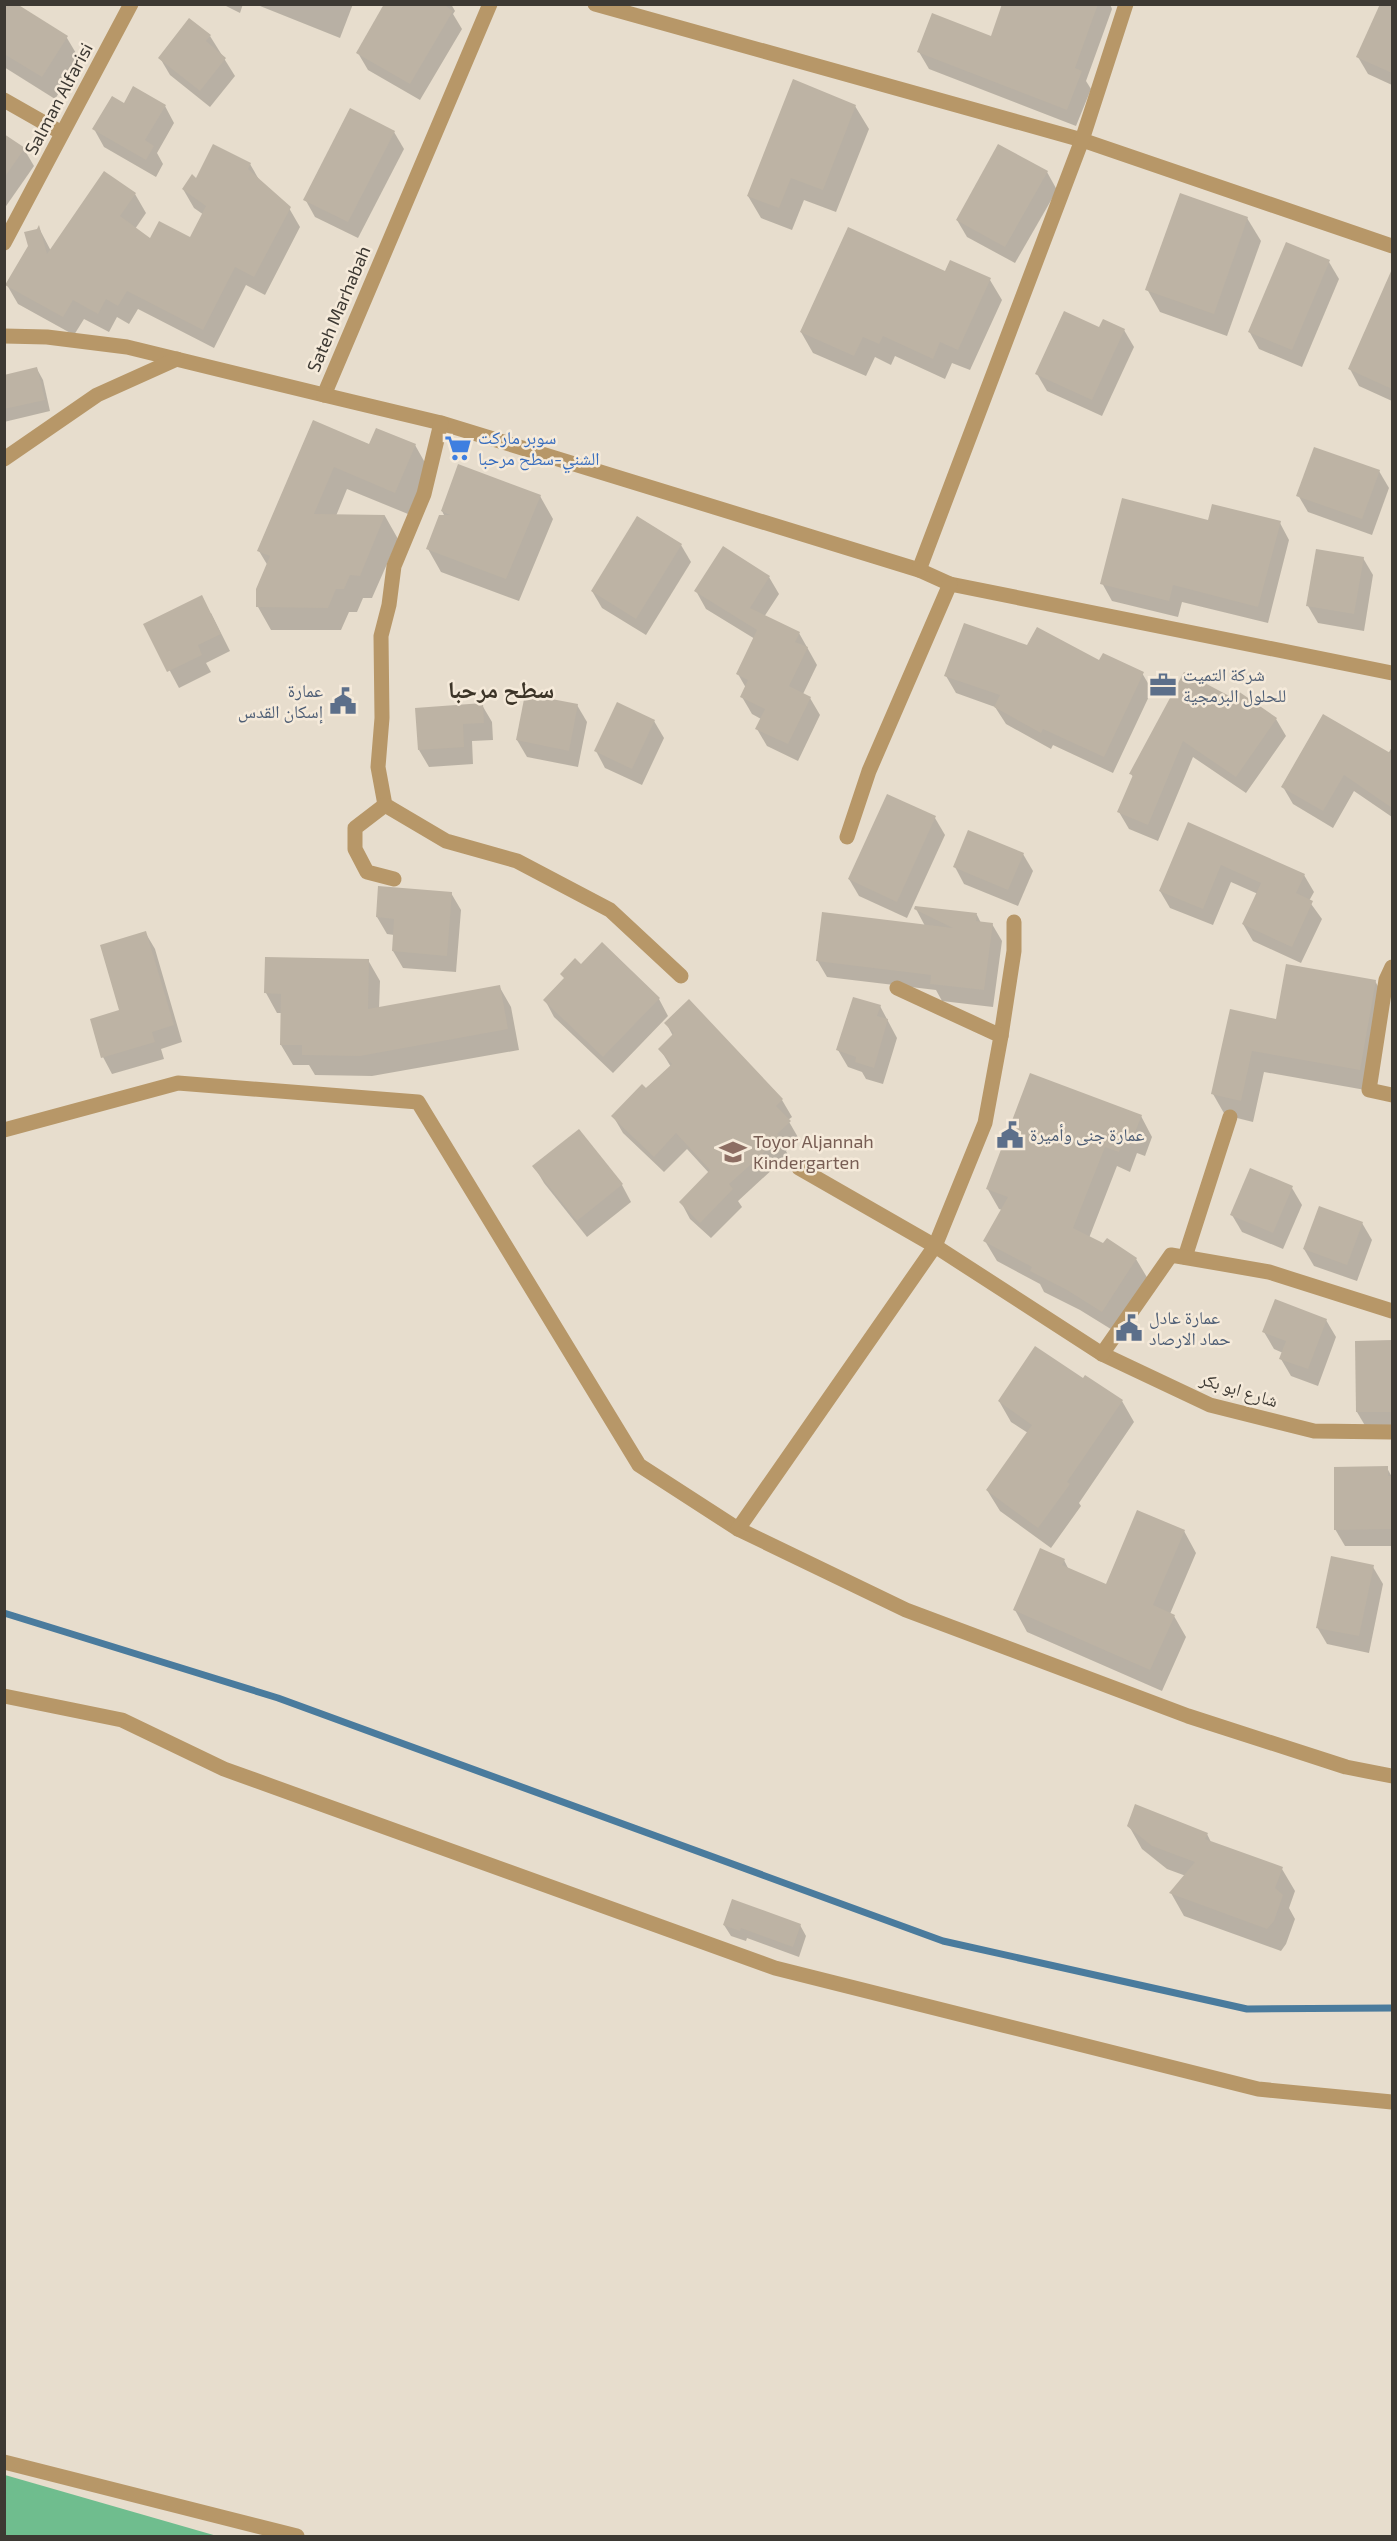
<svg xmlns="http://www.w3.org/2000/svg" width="1397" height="2541" font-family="'Exo 2','Noto Naskh Arabic',sans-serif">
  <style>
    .forest { fill: #6fbd8e }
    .shadow { fill: #0003 }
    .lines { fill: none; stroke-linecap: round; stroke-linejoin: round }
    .stream { stroke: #4a7b9d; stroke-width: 7 }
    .building { fill: #bdb3a4 }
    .minor { stroke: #b79768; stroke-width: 15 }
    .labels { text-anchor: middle; stroke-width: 5; stroke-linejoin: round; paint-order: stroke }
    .street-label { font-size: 18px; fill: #3d3933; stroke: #f5eada }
    .shop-label { font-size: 18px; fill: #366cbe; stroke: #f5eada; text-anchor: start }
    .service-label { font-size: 18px; fill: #4e5e75; stroke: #f5eada; text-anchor: start }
    .education-label { font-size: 18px; fill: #785e54; stroke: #f5eada; text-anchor: start }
    .district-label { font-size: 24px; font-weight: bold; fill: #3d3528; stroke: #f5eada }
  </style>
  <rect width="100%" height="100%" fill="#e7ddcd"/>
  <polygon class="forest" points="5,2475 217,2536 5,2536"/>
  <g class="shadow">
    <polygon points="4,4 67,38 80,60 55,99 4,67"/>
    <polygon points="222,4 243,4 240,13"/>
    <polygon points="255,4 353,4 340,38"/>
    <polygon points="386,4 451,4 455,11 453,14 462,29 420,100 368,70 358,53"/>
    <polygon points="1004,4 1110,4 1112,9 1086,81 1091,89 1076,126 929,69 919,52 992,38"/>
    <polygon points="1382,4 1392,4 1392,85 1368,74 1358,57"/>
    <polygon points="210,36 235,76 210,107 170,75 160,58"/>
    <polygon points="125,105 165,106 174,123 157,153 163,164 156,177 104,147 94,129"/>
    <polygon points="855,106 869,129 836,212 804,200 792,230 761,218 748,196"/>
    <polygon points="394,132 404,149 358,238 315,217 305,199"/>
    <polygon points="4,135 24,149 34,166 4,209"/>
    <polygon points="250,164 261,183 289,208 300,227 265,295 246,285 214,348 138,309 129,324 117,317 109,332 84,319 74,335 18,304 7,285 39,228 51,251 135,194 146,213 135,229 151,240 191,239 204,215 194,208 183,189 197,180"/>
    <polygon points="1047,172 1057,190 1015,263 967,237 957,220"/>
    <polygon points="1247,218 1261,241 1227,336 1160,312 1147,289"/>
    <polygon points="1287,244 1329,262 1339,279 1302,367 1259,349 1249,331"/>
    <polygon points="946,273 990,280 1002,300 970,370 952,363 945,379 895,356 891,365 875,357 866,376 813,353 801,332"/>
    <polygon points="1392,274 1392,401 1359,386 1350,369"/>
    <polygon points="1100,329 1124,330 1134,347 1102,416 1047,391 1037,374"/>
    <polygon points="37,369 43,380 50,411 4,422 4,376"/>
    <polygon points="314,422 370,445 415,445 428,468 408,514 347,489 336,516 385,516 398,539 372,598 363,598 357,612 349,612 341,630 271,630 258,607 268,566 259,551"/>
    <polygon points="1379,471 1389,488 1372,535 1308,512 1298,495"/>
    <polygon points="540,496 553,519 519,601 441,572 428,549 445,517 442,511"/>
    <polygon points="1280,523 1289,540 1268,623 1182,602 1178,617 1112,601 1102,583"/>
    <polygon points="681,545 691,562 646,635 602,608 592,591"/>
    <polygon points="1363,558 1373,575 1364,631 1318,623 1308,606"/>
    <polygon points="769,577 779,594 764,617 799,633 817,665 803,694 810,698 820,715 798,761 767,746 757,729 761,719 752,714 742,697 746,688 738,674 755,639 706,609 696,591"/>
    <polygon points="211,613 230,651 206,663 211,672 179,688 145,624"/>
    <polygon points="1028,647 1142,673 1152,690 1113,773 1053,745 1051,749 1006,724 995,707 956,693 946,676"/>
    <polygon points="1239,693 1276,719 1286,736 1246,793 1193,757 1158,841 1129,829 1119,812 1134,778 1131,774 1234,700"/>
    <polygon points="482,705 492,722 493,740 472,741 473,764 429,767 419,750"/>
    <polygon points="577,705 587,722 578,767 527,757 517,740"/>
    <polygon points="654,721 664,738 642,785 605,768 596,751"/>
    <polygon points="1392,747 1392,817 1354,791 1333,828 1293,804 1283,787 1388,754"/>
    <polygon points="888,796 935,818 945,835 907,918 859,896 849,879"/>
    <polygon points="1188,824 1304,875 1314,892 1309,901 1322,919 1301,963 1253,941 1243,924 1258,894 1231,882 1213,925 1170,908 1160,891"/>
    <polygon points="1023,854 1033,871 1018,906 964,884 955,867"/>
    <polygon points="451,893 461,910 456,972 403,968 393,951 394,935 387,934 377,917"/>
    <polygon points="916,909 977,915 981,923 992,924 1002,941 993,1007 942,1001 936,990 827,977 817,960 925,926"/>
    <polygon points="145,932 155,949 182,1042 161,1049 164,1059 112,1074 103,1057 121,1011"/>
    <polygon points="368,960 380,981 379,1009 499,986 511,1007 519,1050 372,1076 315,1075 309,1065 293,1065 281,1045 282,1013 277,1013 266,993"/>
    <polygon points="581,966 659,999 668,1016 613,1073 554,1017 545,1000 565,979 562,974"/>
    <polygon points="1375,981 1387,1002 1371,1091 1264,1072 1253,1122 1225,1115 1213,1094 1277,1021"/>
    <polygon points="689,1001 782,1100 792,1117 788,1120 799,1139 786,1151 788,1155 738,1201 742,1207 711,1238 690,1219 681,1202 709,1173 687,1149 664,1172 623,1133 613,1116 671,1067 660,1049 673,1036 666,1023"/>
    <polygon points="880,1006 897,1038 883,1084 866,1079 862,1072 848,1067 838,1050"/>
    <polygon points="1141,1116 1152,1137 1145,1156 1137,1153 1130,1172 1117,1166 1089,1238 1136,1259 1148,1279 1114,1331 1080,1310 1044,1292 1040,1284 997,1261 985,1241 1002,1210 999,1209 987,1188"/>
    <polygon points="534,1166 622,1185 631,1202 587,1237 544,1183"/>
    <polygon points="1292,1188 1302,1205 1283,1249 1242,1232 1232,1215"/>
    <polygon points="1362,1223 1372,1240 1357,1281 1314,1266 1304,1249"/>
    <polygon points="1326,1320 1336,1337 1318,1386 1291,1376 1281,1359 1283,1353 1274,1349 1264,1332"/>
    <polygon points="1357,1342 1392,1342 1392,1429 1367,1429 1357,1412"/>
    <polygon points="1083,1380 1122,1401 1134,1422 1079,1503 1081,1506 1051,1548 1000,1511 987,1490 1028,1433 1011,1422 999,1401"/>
    <polygon points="1387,1468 1392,1477 1392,1546 1345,1546 1335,1529"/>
    <polygon points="1184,1531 1196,1553 1170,1614 1174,1616 1186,1637 1162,1691 1027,1632 1015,1610 1064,1560 1069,1570 1107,1586"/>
    <polygon points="1373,1567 1383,1584 1369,1653 1327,1644 1317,1627"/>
    <polygon points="1129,1826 1207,1834 1212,1844 1282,1869 1295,1891 1289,1908 1295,1919 1286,1944 1281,1951 1184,1916 1171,1893 1186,1876 1167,1869 1142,1849"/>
    <polygon points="724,1925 800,1925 806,1936 799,1957 747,1938 746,1941 731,1936"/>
  </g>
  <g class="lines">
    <polyline class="stream" points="4,1613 278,1698 943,1941 1247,2009 1392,2008"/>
  </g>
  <g class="building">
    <polygon points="4,4 17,4 68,36 42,77 4,54"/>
    <polygon points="384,4 443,4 453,11 410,84 356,53"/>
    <polygon points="1002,4 1098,4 1075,68 1082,71 1067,110 917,52 932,13 991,36"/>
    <polygon points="1380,4 1392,4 1392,73 1356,57"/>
    <polygon points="189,18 211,35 206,41 226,58 200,91 158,58"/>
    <polygon points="793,79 856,105 823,190 791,178 779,208 747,196"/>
    <polygon points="133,86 166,105 145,140 154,146 146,160 92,129 112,96 124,103"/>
    <polygon points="350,108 395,131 348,222 303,200"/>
    <polygon points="4,134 25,148 4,178"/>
    <polygon points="213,144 251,163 248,169 291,207 254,277 235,267 203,330 127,291 118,306 106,299 98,314 73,300 63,317 5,285 28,246 24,232 37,229 39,225 47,254 104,171 136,193 120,216 150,238 159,221 190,237 206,206 182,189 192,174 196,178"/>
    <polygon points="998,144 1048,171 1005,247 956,220"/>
    <polygon points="1180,193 1248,217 1214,314 1145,290"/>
    <polygon points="848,227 945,271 950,260 991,278 958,350 940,342 933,359 883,336 879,344 863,337 854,356 800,332"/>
    <polygon points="1286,242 1330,260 1292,350 1248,332"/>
    <polygon points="1392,269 1392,389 1348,369"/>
    <polygon points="1064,311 1099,327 1103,319 1125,329 1092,400 1035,374"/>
    <polygon points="37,367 45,400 4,409 4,375"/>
    <polygon points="313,420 369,444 376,428 416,444 395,493 334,467 314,514 385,515 360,576 350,575 344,589 336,589 328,608 256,607 256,589 270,556 257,551"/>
    <polygon points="1314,447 1380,470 1362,519 1296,496"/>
    <polygon points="458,464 541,495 506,579 426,549 439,515 450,515 441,511"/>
    <polygon points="1122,498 1208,520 1212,504 1281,521 1258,607 1173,585 1169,601 1100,584"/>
    <polygon points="637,516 682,544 636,619 591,591"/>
    <polygon points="723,546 770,576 750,608 800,632 795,642 808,647 789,686 811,697 788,744 755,729 765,709 740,697 748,680 736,674 757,630 694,591"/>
    <polygon points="1316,549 1364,557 1354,614 1306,606"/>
    <polygon points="202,595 221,634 198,645 202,655 167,672 143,624"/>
    <polygon points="964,623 1027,645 1037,627 1099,660 1103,653 1144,672 1104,757 1043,729 1041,733 994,707 1000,695 944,676"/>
    <polygon points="1184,672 1233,698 1238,691 1277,718 1236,777 1183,741 1148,825 1117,812 1133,775 1129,774"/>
    <polygon points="525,694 578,704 569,751 516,740"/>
    <polygon points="617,702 655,720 632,769 594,751"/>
    <polygon points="483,703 484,723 463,724 464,747 418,750 415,708"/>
    <polygon points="1323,714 1392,754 1392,808 1344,775 1323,811 1281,787"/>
    <polygon points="887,794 936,816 897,902 848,879"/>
    <polygon points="1188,822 1305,874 1296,893 1313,901 1292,947 1242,924 1261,883 1221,865 1203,909 1159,891"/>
    <polygon points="968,830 1024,853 1008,890 953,867"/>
    <polygon points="378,886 452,892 447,956 392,951 394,919 376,917"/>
    <polygon points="915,906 977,913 976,921 993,923 984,990 930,984 931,975 816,961 822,912 953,928 914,909"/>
    <polygon points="146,931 174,1025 152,1032 155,1042 101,1058 90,1019 119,1010 100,945"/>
    <polygon points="602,942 660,998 603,1057 543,1000 564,978 560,974 575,958 581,964"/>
    <polygon points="265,957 369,959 368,1009 500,985 508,1029 360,1056 302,1055 302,1045 280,1045 281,994 264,993"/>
    <polygon points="1286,964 1376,980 1360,1070 1252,1051 1241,1101 1211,1094 1230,1009 1276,1019"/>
    <polygon points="853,997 881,1005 877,1016 888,1019 874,1068 855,1062 856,1057 836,1050"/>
    <polygon points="689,999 783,1099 776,1106 791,1121 777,1134 780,1138 729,1184 733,1189 700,1223 679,1202 710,1170 676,1133 654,1157 611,1116 642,1084 646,1088 672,1064 658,1049 674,1033 664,1023"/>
    <polygon points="1030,1073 1142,1115 1133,1137 1126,1134 1119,1152 1105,1147 1073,1228 1103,1243 1107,1238 1137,1258 1102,1312 1067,1290 1030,1271 1032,1267 983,1241 1008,1197 986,1189"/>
    <polygon points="579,1129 623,1184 577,1221 532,1166"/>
    <polygon points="1250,1168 1293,1186 1273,1233 1230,1215"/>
    <polygon points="1319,1206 1363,1222 1347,1265 1303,1249"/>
    <polygon points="1275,1299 1327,1319 1308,1369 1279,1359 1286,1341 1262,1332"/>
    <polygon points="1392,1340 1392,1412 1356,1412 1355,1341"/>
    <polygon points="1035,1346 1083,1378 1085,1375 1123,1400 1067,1482 1070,1484 1038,1528 986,1490 1032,1425 998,1401"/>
    <polygon points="1388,1466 1388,1476 1392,1476 1392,1529 1334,1530 1334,1467"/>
    <polygon points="1137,1510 1185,1530 1153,1605 1175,1615 1150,1670 1013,1610 1040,1548 1065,1559 1062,1565 1106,1584"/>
    <polygon points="1331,1556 1374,1565 1359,1636 1316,1628"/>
    <polygon points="1135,1804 1208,1833 1205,1839 1283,1867 1275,1888 1283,1895 1274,1921 1267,1929 1169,1893 1195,1862 1152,1846 1127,1826"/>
    <polygon points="732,1899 801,1924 793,1947 741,1928 740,1931 723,1925"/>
  </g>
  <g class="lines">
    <g class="minor">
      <polyline points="595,4 1082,140 1392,246"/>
      <polyline points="4,100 62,133"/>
      <polyline points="4,243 131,4"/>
      <polyline points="4,336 47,337 127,347 324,395 490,4"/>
      <polyline points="324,395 441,423 919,570 950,584 1392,673"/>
      <polyline points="441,423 424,494 394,566 389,605 381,636 382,718 378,767 385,805 446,841 517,861 610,910 681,976"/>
      <polyline points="4,459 97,395 177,359"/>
      <polyline points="919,570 1082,140 1126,4"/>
      <polyline points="385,805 355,828 355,849 367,872 394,879"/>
      <polyline points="847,837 869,771 950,584"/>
      <polyline points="1392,967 1386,980 1369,1090 1392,1095"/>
      <polyline points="1001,1036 1014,951 1014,922"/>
      <polyline points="4,1130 178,1083 418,1102 639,1465 738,1529 906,1610 1188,1716 1346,1767 1392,1776"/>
      <polyline points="799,1168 935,1246 1102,1354 1210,1405 1314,1431 1392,1432"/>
      <polyline points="1185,1257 1230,1117"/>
      <polyline points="1102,1354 1171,1255 1269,1272 1392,1311"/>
      <polyline points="738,1529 935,1246 985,1123 1001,1036 897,988"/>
      <polyline points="4,1696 122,1720 224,1769 775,1968 1258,2089 1392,2102"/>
      <polyline points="4,2462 297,2536"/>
    </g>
  </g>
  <defs>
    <symbol id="supermarket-bare" viewBox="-9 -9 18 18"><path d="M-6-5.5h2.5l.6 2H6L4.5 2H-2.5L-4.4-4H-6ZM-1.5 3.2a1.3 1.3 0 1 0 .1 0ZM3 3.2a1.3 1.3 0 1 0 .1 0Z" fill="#3f7fe0" stroke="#f5eada" stroke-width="2.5" paint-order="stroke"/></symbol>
    <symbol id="office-bare" viewBox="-9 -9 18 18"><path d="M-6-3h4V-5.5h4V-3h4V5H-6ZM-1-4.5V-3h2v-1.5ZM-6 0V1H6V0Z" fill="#5c6f8a" stroke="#f5eada" stroke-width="2.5" paint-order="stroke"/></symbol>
    <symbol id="civic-bare" viewBox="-9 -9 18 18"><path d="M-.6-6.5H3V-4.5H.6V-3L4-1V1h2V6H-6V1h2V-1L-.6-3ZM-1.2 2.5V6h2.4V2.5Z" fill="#5c6f8a" stroke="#f5eada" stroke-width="2.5" paint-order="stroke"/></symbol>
    <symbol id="school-bare" viewBox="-9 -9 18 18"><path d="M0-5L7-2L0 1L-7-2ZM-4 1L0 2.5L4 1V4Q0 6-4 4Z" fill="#8d6e63" stroke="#f5eada" stroke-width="2.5" paint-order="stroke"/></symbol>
  </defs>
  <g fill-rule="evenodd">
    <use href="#supermarket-bare" x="439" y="429" width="38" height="38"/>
    <use href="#office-bare" x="1144" y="666" width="38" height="38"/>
    <use href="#civic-bare" x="324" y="682" width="38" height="38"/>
    <use href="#civic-bare" x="991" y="1116" width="38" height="38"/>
    <use href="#school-bare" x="714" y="1133" width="38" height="38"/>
    <use href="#civic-bare" x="1110" y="1309" width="38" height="38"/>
  </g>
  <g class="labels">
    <g class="street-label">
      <text transform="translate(59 99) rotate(-62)" y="6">Salman Alfarisi</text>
      <text transform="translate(339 309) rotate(-67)" y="6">Sateh Marhabah</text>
      <text transform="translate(1239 1390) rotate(17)" y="6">شارع ابو بكر</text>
    </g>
    <g class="shop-label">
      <text x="478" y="444">سوبر ماركت<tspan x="478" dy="21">الشني-سطح مرحبا</tspan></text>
    </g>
    <g class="service-label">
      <text x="1183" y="681">شركة التميت<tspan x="1183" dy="21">للحلول البرمجية</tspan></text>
      <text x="323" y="697" text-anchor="end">عمارة<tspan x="323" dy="21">إسكان القدس</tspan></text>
      <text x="1030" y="1141">عمارة جنى وأميرة</text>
      <text x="1149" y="1324">عمارة عادل<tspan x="1149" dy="21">حماد الارصاد</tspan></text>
    </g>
    <g class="education-label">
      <text x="753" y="1148">Toyor Aljannah<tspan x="753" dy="21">Kindergarten</tspan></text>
    </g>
    <g class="district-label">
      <text x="501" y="698">سطح مرحبا</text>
    </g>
  </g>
  <rect width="1397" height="2541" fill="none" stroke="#3d3933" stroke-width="12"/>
</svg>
